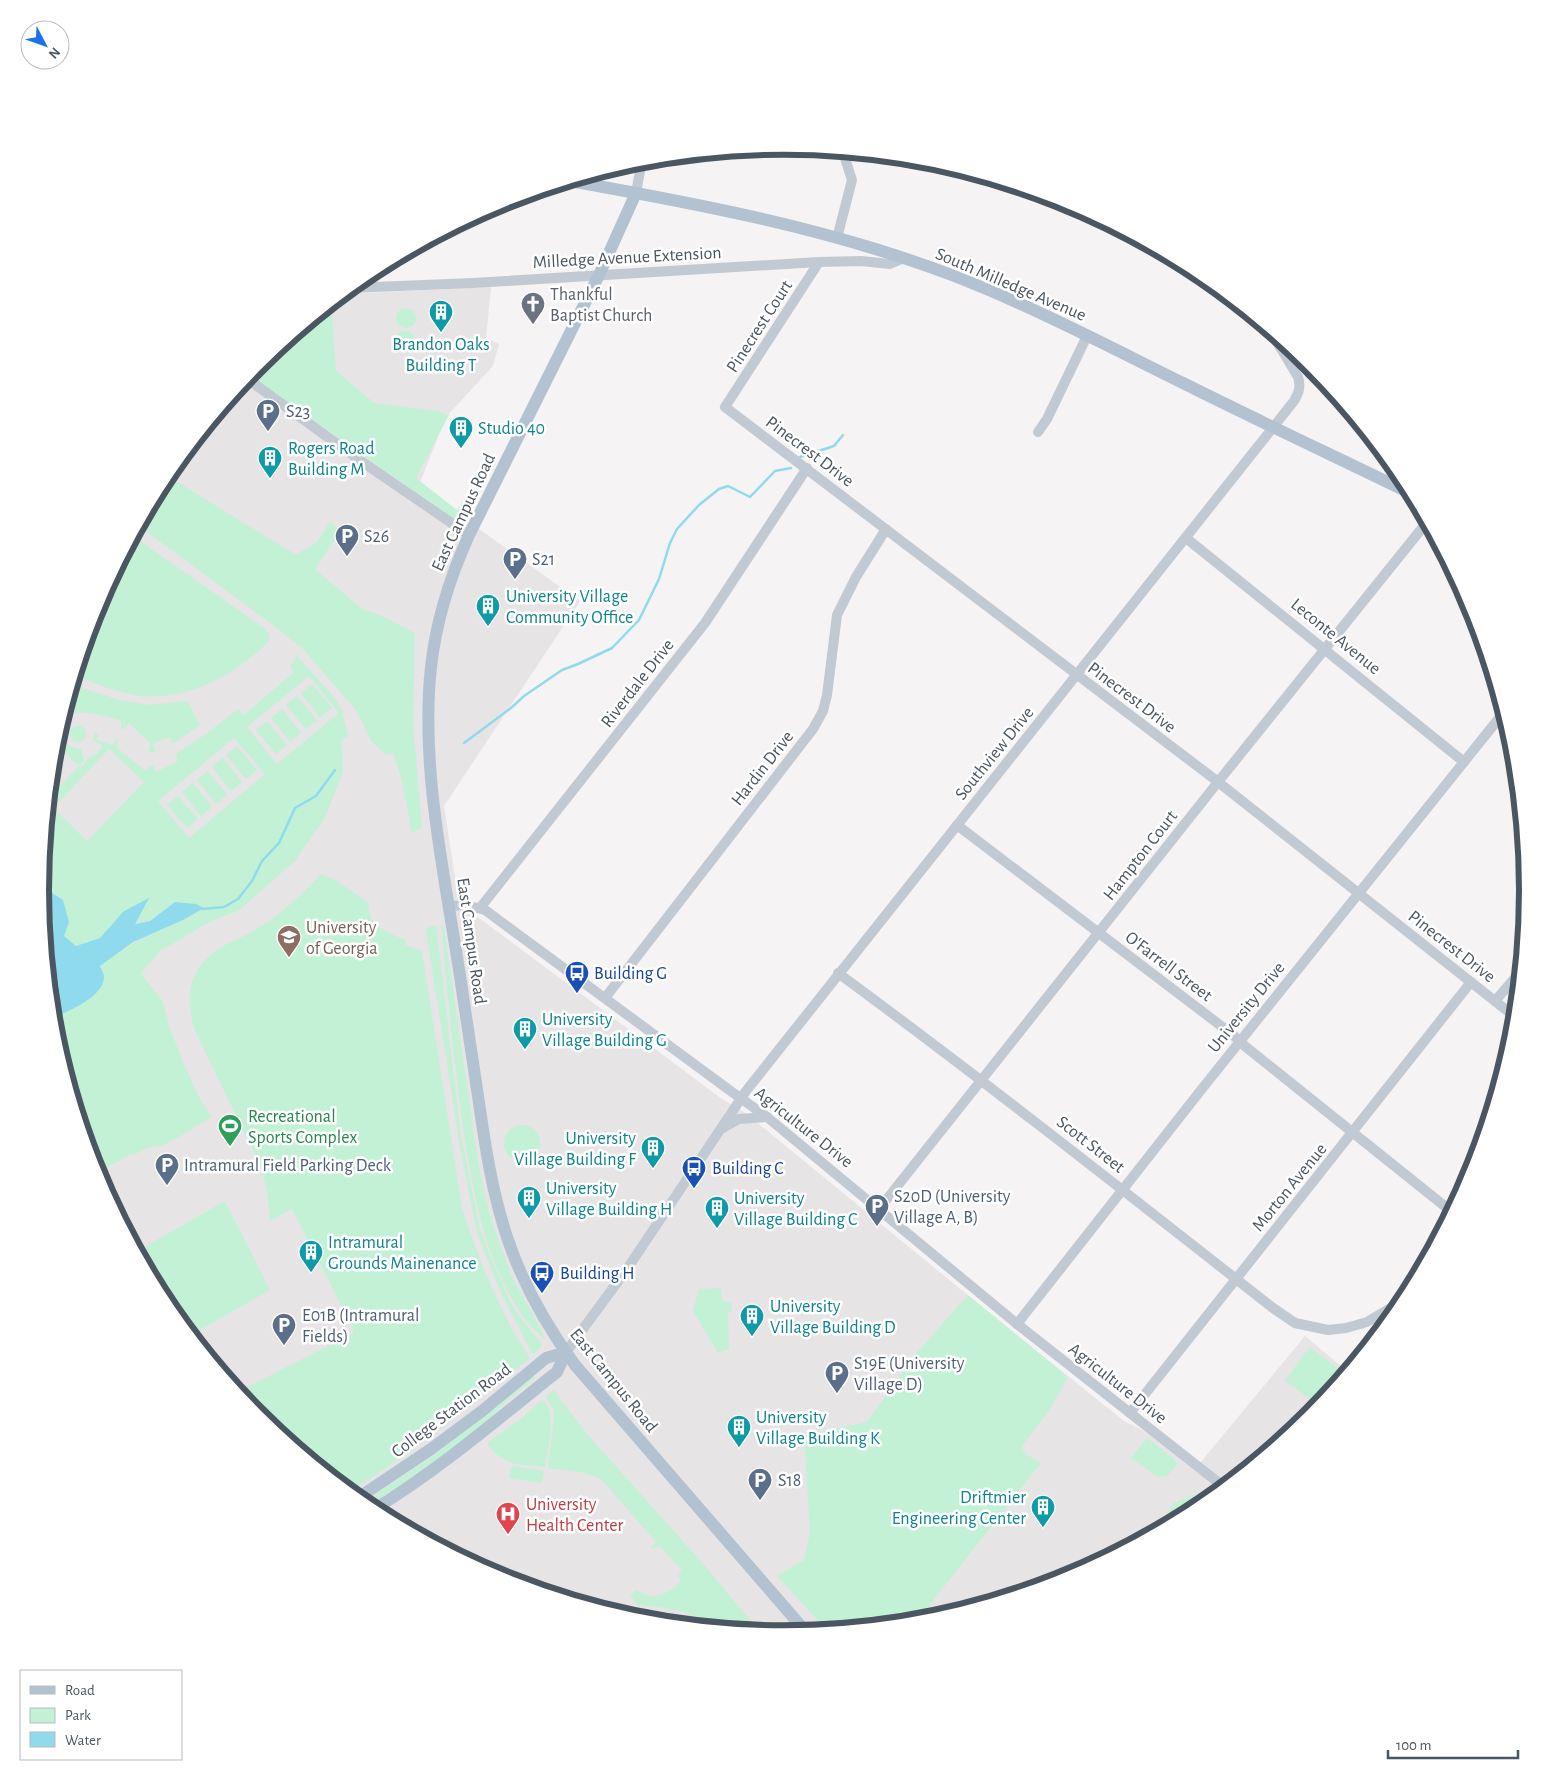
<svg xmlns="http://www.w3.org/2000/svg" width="1568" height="1780" font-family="'Alegreya Sans',sans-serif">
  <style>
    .education { fill: #e6e4e5 }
    .green { fill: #c3f1d5; fill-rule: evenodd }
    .water { fill: #90daee }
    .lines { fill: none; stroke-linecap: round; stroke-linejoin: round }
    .stream { stroke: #90daee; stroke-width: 2.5 }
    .minor { stroke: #c1cad2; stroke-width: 10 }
    .major { stroke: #b3c2d1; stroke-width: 12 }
    .labels { text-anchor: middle; stroke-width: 5; stroke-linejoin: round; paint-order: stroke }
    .street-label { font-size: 18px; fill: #4a5661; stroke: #fff }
    .worship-label { font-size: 18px; fill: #5b616d; stroke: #fff; text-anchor: start }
    .culture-label { font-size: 18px; fill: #0d838f; stroke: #fff; text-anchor: start }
    .service-label { font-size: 18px; fill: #4e5e75; stroke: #fff; text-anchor: start }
    .education-label { font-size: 18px; fill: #785e54; stroke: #fff; text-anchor: start }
    .transit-label { font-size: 18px; fill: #164399; stroke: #fff; text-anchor: start }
    .leisure-label { font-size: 18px; fill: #27864d; stroke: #fff; text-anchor: start }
    .health-label { font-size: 18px; fill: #be3a42; stroke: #fff; text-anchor: start }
    .rim { fill: none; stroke: #4a5661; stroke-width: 6 }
  </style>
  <rect width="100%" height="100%" fill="#f5f3f3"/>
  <polygon class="education" points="491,287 486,338 499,344 493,366 446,417 419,485 461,518 482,531 580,601 444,806 459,903 722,1099 743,1111 1003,1324 1124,1421 1183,1450 1200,1463 1305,1336 1347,1371 1310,1416 1197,1509 1068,1577 929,1620 784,1634 639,1620 499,1577 370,1508 258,1416 165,1303 97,1174 54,1035 40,890 54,745 97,605 166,476 258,364 343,294"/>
  <g class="green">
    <circle cx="406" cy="318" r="10"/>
    <polygon points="322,311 332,316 336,371 374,403 437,411 449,415 416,478 457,510 464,500 474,502 464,522 459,523 249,375 258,364"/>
    <circle cx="405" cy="341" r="10"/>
    <polygon points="166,475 296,555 317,542 330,522 340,531 315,569 362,609 382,616 415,633 413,725 422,827 412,833 402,781 393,753 386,755 371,741 356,710 303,649 273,625 139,526"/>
    <path d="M 133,536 L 264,628 L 270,635 L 268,642 C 235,675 189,700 141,696 C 119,693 96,684 75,676 L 97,605 L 111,579 L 133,549 L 129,545 Z"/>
    <path d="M 296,655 L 335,698 L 342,711 L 348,736 L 341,740 L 343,772 L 325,817 L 295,861 L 238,911 L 213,920 L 160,951 L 141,973 L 163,1002 L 170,1029 L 183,1062 L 198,1095 L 211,1117 C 196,1126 181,1137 165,1144 C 156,1148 144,1146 136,1154 L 131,1154 L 96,1174 L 54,1035 L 40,890 L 49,797 L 79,766 L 82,767 L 88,758 L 97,754 L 103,746 L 93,740 L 95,733 L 98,735 L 97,740 L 113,745 L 116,739 L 119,739 L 116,747 L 146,771 L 150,766 L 153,766 L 156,772 L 178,761 L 176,756 L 177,753 L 206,734 L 238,709 L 244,715 L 294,672 L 290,666 L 295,660 ZM 309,676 L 339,713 L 277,764 L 247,727 ZM 234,738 L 265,774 L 189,838 L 158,801 ZM 109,749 L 144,782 L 87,841 L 53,808 ZM 148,899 L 134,924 L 150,921 L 175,902 L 204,908 C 179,924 149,932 124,949 L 124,911 Z"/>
    <polygon points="312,684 332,708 320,717 301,693"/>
    <path d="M 72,685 L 120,700 L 150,705 L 187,701 L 200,725 L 174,743 L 172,742 L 169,737 L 153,744 L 156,751 L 152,753 L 148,750 L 151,744 L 129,723 L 124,729 L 121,729 L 121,720 C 104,717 78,706 62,719 Z"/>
    <polygon points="297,696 317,720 306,729 286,705"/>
    <polygon points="282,709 301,733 290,742 271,718"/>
    <polygon points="267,721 287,745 276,754 256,730"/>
    <circle cx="78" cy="734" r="8"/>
    <path d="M 58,734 L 63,735 C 64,744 72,749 81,749 L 84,760 L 80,765 L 78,765 L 55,743 Z"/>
    <polygon points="237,746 257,770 246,779 226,755"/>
    <polygon points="223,758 242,782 231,791 212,767"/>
    <polygon points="208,771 227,795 216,804 197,780"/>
    <polygon points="193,783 212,807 201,816 182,792"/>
    <polygon points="178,796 198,819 187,828 167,805"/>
    <path d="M 321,874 L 335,880 L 369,903 C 369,905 368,908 369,911 C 370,927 393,934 405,940 L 406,945 L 422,951 L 462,1208 C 479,1261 499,1311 530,1358 C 472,1406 413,1452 350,1491 L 258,1416 L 238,1392 L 353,1333 L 353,1328 L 292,1209 L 270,1221 L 267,1189 L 259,1163 L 196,1033 C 184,1000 188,968 220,948 C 232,941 245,936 257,929 C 282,913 302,895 321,874 Z"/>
    <polygon points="436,925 461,1136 479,1225 492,1261 509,1299 516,1312 542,1344 541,1347 533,1355 501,1293 478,1236 461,1154 426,930 427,928"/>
    <path d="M 441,925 L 444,927 L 477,1155 L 484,1193 L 494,1228 L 512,1277 L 543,1333 L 544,1339 C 482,1285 468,1165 458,1088 C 451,1034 446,979 441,925 Z"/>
    <circle cx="522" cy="1143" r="18"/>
    <polygon points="225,1201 270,1290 191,1335 165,1303 137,1251"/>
    <polygon points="721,1288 722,1301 731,1303 732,1310 728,1313 729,1349 718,1353 693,1311 699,1289"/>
    <polygon points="968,1295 1068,1377 1050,1409 1021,1447 1027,1455 1041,1463 917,1621 827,1630 777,1576 804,1560 810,1532 804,1436 867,1422 915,1355"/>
    <polygon points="1310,1347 1345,1374 1319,1406 1285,1380"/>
    <polygon points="533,1375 535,1378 508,1400 489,1419 426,1468 368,1506 363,1503 434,1455"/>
    <path d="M 554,1390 L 586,1433 L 704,1565 L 760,1632 L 715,1627 L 684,1612 L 665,1608 L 638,1605 L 630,1595 L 637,1590 C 654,1602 668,1594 681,1581 L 678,1576 L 682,1570 L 659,1545 L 652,1549 L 651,1547 L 656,1542 L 603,1481 C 588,1470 566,1471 548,1468 L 554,1418 L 553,1409 L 546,1397 Z"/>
    <path d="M 542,1400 C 559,1411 547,1450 545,1467 C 518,1464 506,1467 488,1445 L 488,1442 L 522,1418 Z"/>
    <polygon points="1147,1438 1174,1459 1177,1464 1167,1476 1158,1477 1131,1458"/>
    <polygon points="513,1466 544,1471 542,1483 509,1478 511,1468"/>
    <polygon points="1195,1495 1207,1500 1197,1509 1154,1532 1174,1503"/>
  </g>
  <path class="water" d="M 49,891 L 63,900 L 69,922 L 64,936 L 76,946 L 100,938 L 124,911 L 149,898 L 135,924 L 150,921 L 175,902 L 196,904 L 204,908 L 183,920 L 133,942 L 100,966 C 101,969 104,973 104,977 C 104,997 68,1011 53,1018 L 41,896 Z"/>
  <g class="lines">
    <g class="stream">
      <polyline points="800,457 834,446 843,435"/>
      <polyline points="464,743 511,708 524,696 562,670 578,664 612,648 639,620 659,579 670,543 677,529 699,505 719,489 728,486 750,497 775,471 791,468"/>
      <polyline points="202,909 224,907 238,899 252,881 262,861 279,843 295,808 316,796 335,770"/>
    </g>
    <g class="minor">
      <polyline points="636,193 642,160"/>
      <polyline points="837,238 852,180 843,152"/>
      <polyline points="819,262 725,407 1213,778 1515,1017"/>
      <polyline points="350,288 473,283 819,262 861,261 890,264 904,258"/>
      <polyline points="246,378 358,459 469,535"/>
      <polyline points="1038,432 1047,419 1087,336"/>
      <polyline points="1186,538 1464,762"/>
      <polyline points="957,825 1233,1035 1246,1047 1452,1212"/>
      <polyline points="449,906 465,905 485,910 732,1092 767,1117 1017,1324 1224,1487"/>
      <polyline points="480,908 705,623 807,468"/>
      <path d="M 838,973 C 986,1082 1129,1195 1273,1308 L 1295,1323 L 1328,1330 L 1346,1328 L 1367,1322 L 1394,1306 L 1415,1281"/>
      <polyline points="605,998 813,729 823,711 827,695 837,615 856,577 886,529"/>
      <polyline points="1495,1001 1520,972"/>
      <polyline points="721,1129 739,1119 767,1117"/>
      <polyline points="879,1209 1218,782 1427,522"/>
      <polyline points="1017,1324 1205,1085 1504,712"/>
      <path d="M 566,1352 L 627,1269 L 746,1091 L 1294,401 C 1299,392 1301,387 1298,377 L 1271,332"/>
      <polyline points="1130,1413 1471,982"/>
      <path d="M 628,1616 C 647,1614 666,1616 683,1624"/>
    </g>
    <g class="major">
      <path d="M 570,181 C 699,204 827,228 949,274 C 1030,305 1106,345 1183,383 C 1259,421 1336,457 1412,494"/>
      <path d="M 636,193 L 599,275 L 469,535 C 450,577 436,621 431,667 C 420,767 445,877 460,976 C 466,1016 472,1056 478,1096 C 485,1145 492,1193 508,1240 C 523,1284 548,1328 575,1365 L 806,1632"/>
      <polyline points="358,1498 431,1449 482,1411 546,1358 566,1352"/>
      <path d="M 373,1510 C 435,1472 491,1425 548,1379 L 557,1372 L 566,1352"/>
    </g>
  </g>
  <defs>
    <symbol id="church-pin" viewBox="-11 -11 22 30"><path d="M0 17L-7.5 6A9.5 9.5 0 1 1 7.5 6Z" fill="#6b7280" stroke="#fff"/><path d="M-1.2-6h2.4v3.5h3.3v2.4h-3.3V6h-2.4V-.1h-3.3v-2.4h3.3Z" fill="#fff"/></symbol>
    <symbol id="building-pin" viewBox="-11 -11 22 30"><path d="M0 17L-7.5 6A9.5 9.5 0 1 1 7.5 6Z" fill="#0f9aa8" stroke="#fff"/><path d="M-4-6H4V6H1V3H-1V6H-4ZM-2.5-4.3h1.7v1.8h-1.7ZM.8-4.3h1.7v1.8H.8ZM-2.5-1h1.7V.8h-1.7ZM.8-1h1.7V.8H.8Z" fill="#fff"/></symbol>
    <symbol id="parking-pin" viewBox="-11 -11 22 30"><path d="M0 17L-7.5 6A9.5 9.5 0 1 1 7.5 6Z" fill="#5c6f8a" stroke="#fff"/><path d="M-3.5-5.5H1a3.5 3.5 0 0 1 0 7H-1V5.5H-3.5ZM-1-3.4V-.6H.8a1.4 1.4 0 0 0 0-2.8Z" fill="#fff"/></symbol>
    <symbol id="university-pin" viewBox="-11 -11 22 30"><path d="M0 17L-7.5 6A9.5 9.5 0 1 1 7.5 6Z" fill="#8d6e63" stroke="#fff"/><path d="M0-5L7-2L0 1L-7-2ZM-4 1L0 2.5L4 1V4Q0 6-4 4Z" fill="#fff"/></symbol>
    <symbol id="bus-pin" viewBox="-11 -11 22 30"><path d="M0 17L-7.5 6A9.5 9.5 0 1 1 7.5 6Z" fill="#1a4fb4" stroke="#fff"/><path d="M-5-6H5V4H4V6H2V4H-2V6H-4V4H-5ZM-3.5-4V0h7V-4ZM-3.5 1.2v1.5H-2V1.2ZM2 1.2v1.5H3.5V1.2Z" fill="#fff"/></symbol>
    <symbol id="stadium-pin" viewBox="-11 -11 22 30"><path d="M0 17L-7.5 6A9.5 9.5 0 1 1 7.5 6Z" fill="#2e9e5b" stroke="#fff"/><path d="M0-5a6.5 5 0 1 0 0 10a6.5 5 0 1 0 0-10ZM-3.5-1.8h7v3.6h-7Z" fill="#fff"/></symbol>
    <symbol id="hospital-pin" viewBox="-11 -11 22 30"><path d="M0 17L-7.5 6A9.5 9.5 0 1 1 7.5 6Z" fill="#e0444e" stroke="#fff"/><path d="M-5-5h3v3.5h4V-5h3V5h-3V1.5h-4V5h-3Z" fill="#fff"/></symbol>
  </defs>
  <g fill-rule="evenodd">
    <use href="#church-pin" x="519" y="290" width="28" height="38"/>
    <use href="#building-pin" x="427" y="298" width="28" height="38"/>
    <use href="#parking-pin" x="254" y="397" width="28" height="38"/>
    <use href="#building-pin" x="447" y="414" width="28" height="38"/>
    <use href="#building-pin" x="256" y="444" width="28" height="38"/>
    <use href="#parking-pin" x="333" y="522" width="28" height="38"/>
    <use href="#parking-pin" x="501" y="545" width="28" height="38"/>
    <use href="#building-pin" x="474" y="592" width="28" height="38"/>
    <use href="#university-pin" x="275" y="923" width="28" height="38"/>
    <use href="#bus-pin" x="563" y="959" width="28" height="38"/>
    <use href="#building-pin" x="511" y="1015" width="28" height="38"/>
    <use href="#stadium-pin" x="216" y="1112" width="28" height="38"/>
    <use href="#building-pin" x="639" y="1134" width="28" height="38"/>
    <use href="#parking-pin" x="153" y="1151" width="28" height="38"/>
    <use href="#bus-pin" x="680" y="1154" width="28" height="38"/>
    <use href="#building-pin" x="515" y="1184" width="28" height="38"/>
    <use href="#parking-pin" x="863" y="1192" width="28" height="38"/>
    <use href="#building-pin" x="703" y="1194" width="28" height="38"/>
    <use href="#building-pin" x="297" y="1238" width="28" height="38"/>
    <use href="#bus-pin" x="528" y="1259" width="28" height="38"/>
    <use href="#building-pin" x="738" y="1302" width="28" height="38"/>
    <use href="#parking-pin" x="270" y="1311" width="28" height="38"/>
    <use href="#parking-pin" x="823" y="1359" width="28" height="38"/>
    <use href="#building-pin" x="725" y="1413" width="28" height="38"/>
    <use href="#parking-pin" x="746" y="1466" width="28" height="38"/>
    <use href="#building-pin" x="1029" y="1493" width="28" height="38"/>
    <use href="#hospital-pin" x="494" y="1500" width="28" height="38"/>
  </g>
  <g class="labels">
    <g class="street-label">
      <text transform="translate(627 257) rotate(-3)" y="6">Milledge Avenue Extension</text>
      <text transform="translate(1011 284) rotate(23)" y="6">South Milledge Avenue</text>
      <text transform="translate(759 326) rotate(-57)" y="6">Pinecrest Court</text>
      <text transform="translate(810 451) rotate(37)" y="6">Pinecrest Drive</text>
      <text transform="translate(463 512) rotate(-65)" y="6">East Campus Road</text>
      <text transform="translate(1336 636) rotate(39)" y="6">Leconte Avenue</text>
      <text transform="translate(637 683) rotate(-52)" y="6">Riverdale Drive</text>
      <text transform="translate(1132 697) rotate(37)" y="6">Pinecrest Drive</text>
      <text transform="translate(994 753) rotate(-51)" y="6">Southview Drive</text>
      <text transform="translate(762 768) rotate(-52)" y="6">Hardin Drive</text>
      <text transform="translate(1140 855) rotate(-52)" y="6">Hampton Court</text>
      <text transform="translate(472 941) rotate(82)" y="6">East Campus Road</text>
      <text transform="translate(1452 946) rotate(38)" y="6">Pinecrest Drive</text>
      <text transform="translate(1169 966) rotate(37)" y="6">O'Farrell Street</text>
      <text transform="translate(1246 1007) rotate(-51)" y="6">University Drive</text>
      <text transform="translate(804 1127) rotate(38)" y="6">Agriculture Drive</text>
      <text transform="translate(1091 1144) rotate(38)" y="6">Scott Street</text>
      <text transform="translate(1289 1187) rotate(-51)" y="6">Morton Avenue</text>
      <text transform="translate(614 1380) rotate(51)" y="6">East Campus Road</text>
      <text transform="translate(1118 1383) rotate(38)" y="6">Agriculture Drive</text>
      <text transform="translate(451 1410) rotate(-37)" y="6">College Station Road</text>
    </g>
    <g class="worship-label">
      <text x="550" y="300">Thankful<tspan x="550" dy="21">Baptist Church</tspan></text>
    </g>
    <g class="culture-label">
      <text x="441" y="350" text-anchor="middle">Brandon Oaks<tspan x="441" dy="21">Building T</tspan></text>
      <text x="478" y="434">Studio 40</text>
      <text x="288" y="454">Rogers Road<tspan x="288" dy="21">Building M</tspan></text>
      <text x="506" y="602">University Village<tspan x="506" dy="21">Community Office</tspan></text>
      <text x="542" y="1025">University<tspan x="542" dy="21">Village Building G</tspan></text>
      <text x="636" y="1144" text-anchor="end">University<tspan x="636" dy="21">Village Building F</tspan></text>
      <text x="546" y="1194">University<tspan x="546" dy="21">Village Building H</tspan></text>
      <text x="734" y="1204">University<tspan x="734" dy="21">Village Building C</tspan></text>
      <text x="328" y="1248">Intramural<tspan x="328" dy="21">Grounds Mainenance</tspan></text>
      <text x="770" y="1312">University<tspan x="770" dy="21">Village Building D</tspan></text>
      <text x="756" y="1423">University<tspan x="756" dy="21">Village Building K</tspan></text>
      <text x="1026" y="1503" text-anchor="end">Driftmier<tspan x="1026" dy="21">Engineering Center</tspan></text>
    </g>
    <g class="service-label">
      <text x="286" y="417">S23</text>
      <text x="364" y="542">S26</text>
      <text x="532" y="565">S21</text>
      <text x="184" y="1171">Intramural Field Parking Deck</text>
      <text x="894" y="1202">S20D (University<tspan x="894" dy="21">Village A, B)</tspan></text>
      <text x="302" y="1321">E01B (Intramural<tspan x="302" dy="21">Fields)</tspan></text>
      <text x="854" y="1369">S19E (University<tspan x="854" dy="21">Village D)</tspan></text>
      <text x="778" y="1486">S18</text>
    </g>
    <g class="education-label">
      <text x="306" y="933">University<tspan x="306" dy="21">of Georgia</tspan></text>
    </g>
    <g class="transit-label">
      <text x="594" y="979">Building G</text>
      <text x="712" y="1174">Building C</text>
      <text x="560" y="1279">Building H</text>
    </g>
    <g class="leisure-label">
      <text x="248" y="1122">Recreational<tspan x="248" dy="21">Sports Complex</tspan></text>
    </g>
    <g class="health-label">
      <text x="526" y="1510">University<tspan x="526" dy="21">Health Center</tspan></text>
    </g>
  </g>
  <path d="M0 0H1568V1780H0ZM49 890a735 735 0 1 1 1470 0a735 735 0 1 1-1470 0Z" fill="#fff" fill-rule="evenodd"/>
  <path class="rim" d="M49 890a735 735 0 1 1 1470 0a735 735 0 1 1-1470 0Z"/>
  <rect x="20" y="1670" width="162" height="90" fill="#ffffff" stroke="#b7bbc0"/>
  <rect x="30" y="1686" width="25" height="8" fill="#b3c2d1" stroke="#b7bbc0"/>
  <text x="65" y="1695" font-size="15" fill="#4a5661">Road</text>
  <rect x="30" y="1708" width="25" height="15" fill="#c3f1d5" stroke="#b7bbc0"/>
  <text x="65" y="1720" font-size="15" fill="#4a5661">Park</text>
  <rect x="30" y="1732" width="25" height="15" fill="#90daee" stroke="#b7bbc0"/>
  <text x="65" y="1745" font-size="15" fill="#4a5661">Water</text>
  <g transform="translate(45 45) rotate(131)"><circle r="24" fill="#ffffff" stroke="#b7bbc0"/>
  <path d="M0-4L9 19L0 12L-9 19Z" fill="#1a73e8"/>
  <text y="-8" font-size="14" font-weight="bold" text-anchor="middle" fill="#4a5661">N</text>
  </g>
  <path d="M1388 1750v8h130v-8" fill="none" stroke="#4a5661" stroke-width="2.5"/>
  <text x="1396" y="1750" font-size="15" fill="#4a5661" stroke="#ffffff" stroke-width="4" paint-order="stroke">100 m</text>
</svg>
